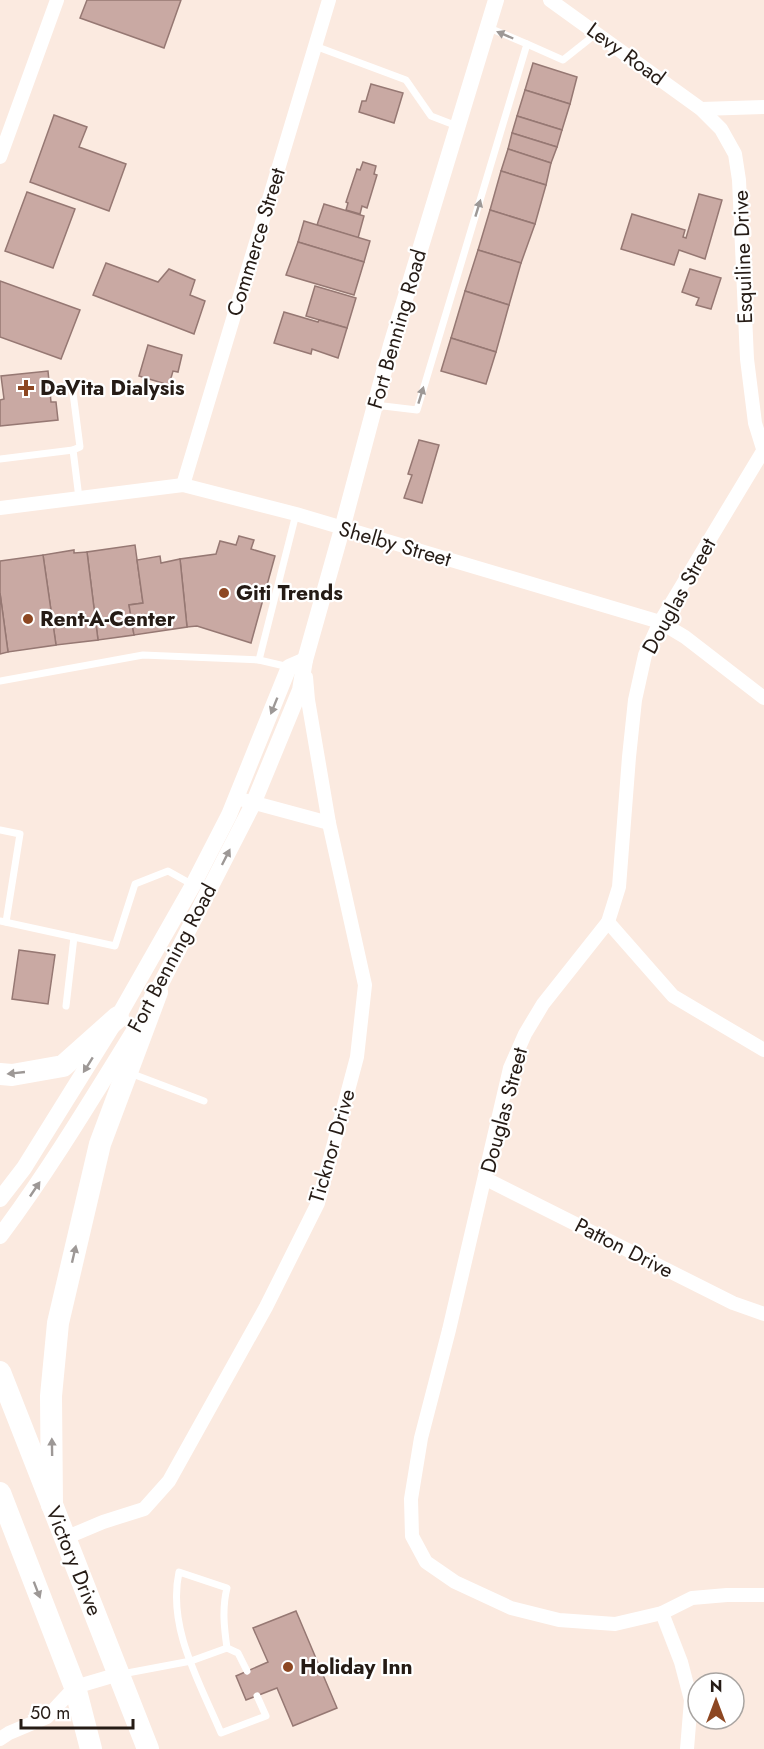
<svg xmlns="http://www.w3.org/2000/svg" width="764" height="1749" font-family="Jost,sans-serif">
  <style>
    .building { fill: #c9a9a3; stroke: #967873; stroke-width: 1.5 }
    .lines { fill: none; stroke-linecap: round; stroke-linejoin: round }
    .service { stroke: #fff; stroke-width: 7 }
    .minor { stroke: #fff; stroke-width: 14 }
    .tertiary { stroke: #fff; stroke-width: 16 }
    .trunk { stroke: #fff; stroke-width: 22 }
    .oneway { fill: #9d9896 }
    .poi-dot { fill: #8d4722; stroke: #fff; stroke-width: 2 }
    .labels { text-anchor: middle; stroke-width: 4.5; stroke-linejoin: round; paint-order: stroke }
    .street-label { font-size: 21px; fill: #251b15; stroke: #fff }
    .poi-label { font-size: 21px; font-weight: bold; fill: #251b15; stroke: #fff; text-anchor: start }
  </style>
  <rect width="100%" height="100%" fill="#fbeae0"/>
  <g class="building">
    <polygon points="87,0 181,0 164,48 80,18"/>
    <polygon points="533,63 577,77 570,104 525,90"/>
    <polygon points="371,84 403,93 394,123 359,112 362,101 366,101"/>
    <polygon points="525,90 570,104 562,130 517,116"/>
    <polygon points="54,115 87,127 79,147 126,164 109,211 30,182"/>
    <polygon points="517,116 562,130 557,147 512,133"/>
    <polygon points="512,133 557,147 551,163 508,149"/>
    <polygon points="508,149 551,163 546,185 501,171"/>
    <polygon points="363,162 376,166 374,174 377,175 367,208 362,206 360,214 346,210 348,203 346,202 357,169 360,170"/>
    <polygon points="501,171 546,185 535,224 490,210"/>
    <polygon points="27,192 75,209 53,268 5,251"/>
    <polygon points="699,194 722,200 705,259 679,250 674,265 621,249 632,214 685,230 683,237 686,238"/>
    <polygon points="324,204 364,216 358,238 317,225"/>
    <polygon points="490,210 535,224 521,263 478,250"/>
    <polygon points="304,221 370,241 364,262 298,242"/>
    <polygon points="298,242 364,262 354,295 286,275"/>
    <polygon points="478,250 521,263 509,305 465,291"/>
    <polygon points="106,263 158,282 169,269 195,280 190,295 205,301 194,334 93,295"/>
    <polygon points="690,269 721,278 711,309 696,305 699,298 682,292"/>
    <polygon points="0,281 80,310 61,359 0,337"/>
    <polygon points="315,286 356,298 347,328 306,316"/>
    <polygon points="465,291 509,305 496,352 451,338"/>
    <polygon points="284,312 318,322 319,320 347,328 338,358 312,349 311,354 274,343"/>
    <polygon points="451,338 496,352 486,384 441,371"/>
    <polygon points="148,345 182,355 178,372 173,371 169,385 139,376"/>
    <polygon points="48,371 51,402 56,402 58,420 0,426 0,400 4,399 1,376"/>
    <polygon points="419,440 439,445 422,503 404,498 412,475 408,474"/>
    <polygon points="239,536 254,540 251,549 275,556 251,643 197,626 187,627 180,559 216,554 220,541 236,545"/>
    <polygon points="135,545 143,603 129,605 134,635 98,640 87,552"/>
    <polygon points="74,550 74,553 87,552 98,640 56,645 43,555"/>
    <polygon points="43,555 56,645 8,652 0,593 0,561"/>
    <polygon points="160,556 161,563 180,559 187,627 134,635 129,605 143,603 137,560"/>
    <polygon points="0,593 8,652 0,654"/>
    <polygon points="19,950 55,955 48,1004 12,999"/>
    <polygon points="296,1611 337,1708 293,1726 277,1688 246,1700 236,1676 268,1662 253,1628"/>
  </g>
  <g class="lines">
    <g class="service">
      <polyline points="527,44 563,60 597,33"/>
      <polyline points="315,46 406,80 431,116 457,126"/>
      <polyline points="73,393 80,447 73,450"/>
      <polyline points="375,405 417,410 527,44 487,27"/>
      <polyline points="0,459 73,450 79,498"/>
      <polyline points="259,660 296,514"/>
      <polyline points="0,681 143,655 259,660 289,667"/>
      <polyline points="0,830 20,834 6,922"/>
      <polyline points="0,921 115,946 135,884 168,871 193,885"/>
      <polyline points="66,1006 74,937"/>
      <polyline points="130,1073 204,1101"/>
      <polyline points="227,1648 238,1653 247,1671"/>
      <path d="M 122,1674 L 191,1661 L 227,1648 C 224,1627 222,1608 227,1588 L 179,1572 C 167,1628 200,1683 221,1733 L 266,1716 L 257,1696"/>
    </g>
    <g class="minor">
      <polyline points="550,0 701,109 721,129 735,154 739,180 747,359 755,423 764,452"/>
      <polyline points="701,109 764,107"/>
      <polyline points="0,157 57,0"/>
      <polyline points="763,451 660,622 645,655 635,700 629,757 619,887 608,922 543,1004 525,1034 510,1068 449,1330 421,1438 411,1499 412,1536 426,1562 455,1582 511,1608 559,1620 615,1624 662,1613 692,1598 727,1595 764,1595"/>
      <polyline points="183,485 329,0"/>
      <polyline points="0,508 183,485 296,514 660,622 685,637 764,698"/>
      <polyline points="236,798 329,823"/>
      <polyline points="608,922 673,996 764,1050"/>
      <polyline points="486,1179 733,1303 764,1314"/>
      <polyline points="65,1538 103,1522 144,1509 169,1481 266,1307 318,1203 357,1057 365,985 329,823 308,700 306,677"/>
      <polyline points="662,1613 681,1662 691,1700 687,1749"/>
      <polyline points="0,1739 9,1733 47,1717 75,1687 119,1674"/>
    </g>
    <g class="tertiary">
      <polyline points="152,1001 253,804 300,690 305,660 342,529 391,345 496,0"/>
      <polyline points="0,1199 24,1168 118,1017 193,885 229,815 289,667 305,660"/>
      <path d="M 0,1236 C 50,1169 93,1097 137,1026"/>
    </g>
    <g class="trunk">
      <polyline points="0,1074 12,1075 63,1066 118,1017"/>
      <polyline points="0,1372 148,1749"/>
      <polyline points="0,1493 75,1687 91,1749"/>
      <polyline points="52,1505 51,1396 58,1323 100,1144 157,992"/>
    </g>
  </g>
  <defs><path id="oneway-solid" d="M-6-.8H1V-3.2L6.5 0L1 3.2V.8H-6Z" transform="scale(1.5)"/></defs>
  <g class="oneway">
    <use href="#oneway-solid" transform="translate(505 35) rotate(-157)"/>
    <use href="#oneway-solid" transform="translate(478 208) rotate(-73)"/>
    <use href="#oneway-solid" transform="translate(421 395) rotate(-73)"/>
    <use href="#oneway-solid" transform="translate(274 706) rotate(112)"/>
    <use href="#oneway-solid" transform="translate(226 857) rotate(-63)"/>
    <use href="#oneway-solid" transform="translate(88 1065) rotate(122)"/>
    <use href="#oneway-solid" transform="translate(16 1073) rotate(174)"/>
    <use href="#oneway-solid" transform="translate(35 1189) rotate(-56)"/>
    <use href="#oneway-solid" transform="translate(74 1254) rotate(-77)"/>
    <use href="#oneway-solid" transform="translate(52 1447) rotate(-91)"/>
    <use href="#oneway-solid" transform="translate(37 1590) rotate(69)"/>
  </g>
  <g class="poi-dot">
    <path d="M23 379h6v6h6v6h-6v6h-6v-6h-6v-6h6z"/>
    <circle cx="224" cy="593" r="6"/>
    <circle cx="28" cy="619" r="6"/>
    <circle cx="288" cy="1667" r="6"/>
  </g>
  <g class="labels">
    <g class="street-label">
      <text transform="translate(626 54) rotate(36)" y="7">Levy Road</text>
      <text transform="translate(256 242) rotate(-73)" y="7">Commerce Street</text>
      <text transform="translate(743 257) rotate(-92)" y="7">Esquiline Drive</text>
      <text transform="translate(397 329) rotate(-74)" y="7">Fort Benning Road</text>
      <text transform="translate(395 544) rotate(16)" y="7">Shelby Street</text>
      <text transform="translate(679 596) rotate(-61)" y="7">Douglas Street</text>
      <text transform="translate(172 958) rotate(-62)" y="7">Fort Benning Road</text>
      <text transform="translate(504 1110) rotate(-75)" y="7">Douglas Street</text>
      <text transform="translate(332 1146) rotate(-74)" y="7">Ticknor Drive</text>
      <text transform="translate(624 1248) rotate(27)" y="7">Patton Drive</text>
      <text transform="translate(74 1561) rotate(68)" y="7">Victory Drive</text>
    </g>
    <g class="poi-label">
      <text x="40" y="395">DaVita Dialysis</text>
      <text x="236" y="600">Giti Trends</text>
      <text x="40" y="626">Rent-A-Center</text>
      <text x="300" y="1674">Holiday Inn</text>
    </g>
  </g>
  <g transform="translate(716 1701)"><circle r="28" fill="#ffffff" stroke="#a8a4a1" stroke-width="1.5"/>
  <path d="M0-4.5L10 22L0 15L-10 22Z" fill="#8d4722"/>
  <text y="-9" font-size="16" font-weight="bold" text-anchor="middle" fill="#251b15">N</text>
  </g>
  <path d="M21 1719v9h112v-9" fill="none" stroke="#251b15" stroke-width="3"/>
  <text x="30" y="1719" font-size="18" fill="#251b15" stroke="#ffffff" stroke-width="4.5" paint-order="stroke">50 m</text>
</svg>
